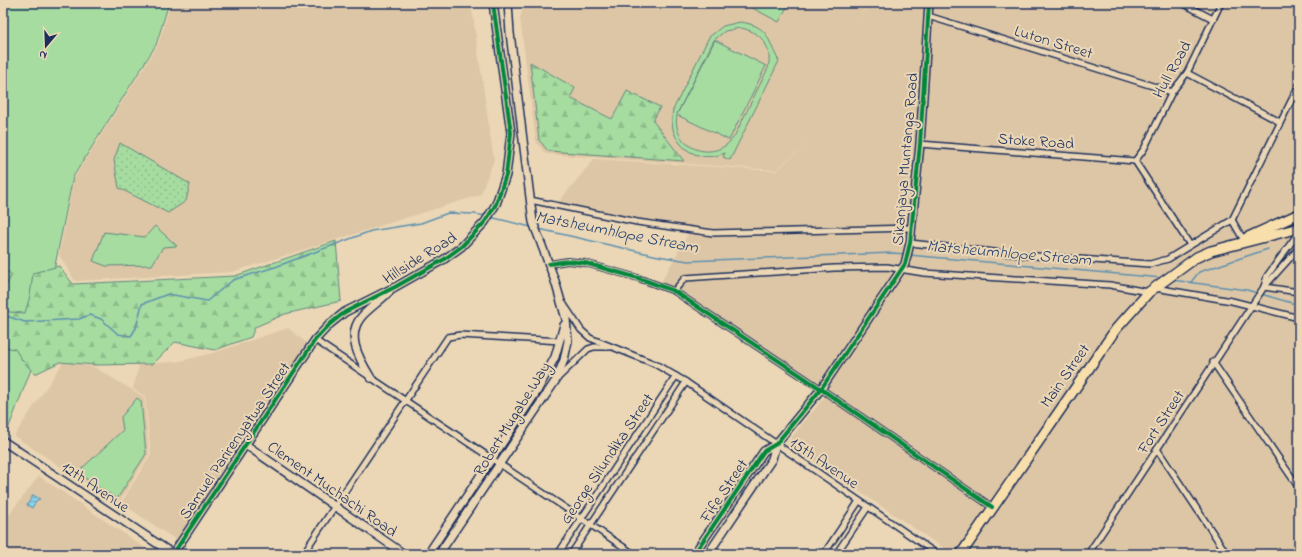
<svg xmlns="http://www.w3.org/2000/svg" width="1302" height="557" font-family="'Indie Flower',sans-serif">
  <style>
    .built { fill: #ddc6a5 }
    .grass { fill: #a6dca0; stroke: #60867f; fill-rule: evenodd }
    .forest { fill: url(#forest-firs); stroke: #60867f }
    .park { fill: url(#park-dots); stroke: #60867f }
    .water { fill: url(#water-rules); stroke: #5c90b0 }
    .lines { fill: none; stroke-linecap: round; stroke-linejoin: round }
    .stream { stroke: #5c90b0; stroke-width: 1.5 }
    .minor-casing { stroke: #1b2f5e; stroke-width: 8 }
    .tertiary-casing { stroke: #1b2f5e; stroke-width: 10 }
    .secondary-casing { stroke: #1b2f5e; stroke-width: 10 }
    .trunk-casing { stroke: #1b2f5e; stroke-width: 12 }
    .minor { stroke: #ebd7b5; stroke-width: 5 }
    .tertiary { stroke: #ebd7b5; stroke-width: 7 }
    .secondary { stroke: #ebd7b5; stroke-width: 7 }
    .trunk { stroke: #f8deab; stroke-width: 9 }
    .cycleway-casing { stroke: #ebd7b5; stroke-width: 6 }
    .cycleway { stroke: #00873e; stroke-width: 4 }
    .labels { text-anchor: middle; stroke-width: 4; stroke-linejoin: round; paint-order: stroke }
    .street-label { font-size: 16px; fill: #1b2f5e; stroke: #ebd7b5 }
    .water-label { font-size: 17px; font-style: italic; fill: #2b4773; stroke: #ebd7b5 }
  </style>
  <defs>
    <pattern id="forest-firs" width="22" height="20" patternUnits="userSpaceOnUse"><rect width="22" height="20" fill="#a6dca0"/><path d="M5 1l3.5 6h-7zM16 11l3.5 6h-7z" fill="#8ebd8c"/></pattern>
    <pattern id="park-dots" width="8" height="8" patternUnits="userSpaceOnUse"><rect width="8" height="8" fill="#a6dca0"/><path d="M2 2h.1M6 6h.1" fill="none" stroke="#8ebd8c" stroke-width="1.8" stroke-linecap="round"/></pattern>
    <pattern id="water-rules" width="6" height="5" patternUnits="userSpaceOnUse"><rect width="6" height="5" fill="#87d0e7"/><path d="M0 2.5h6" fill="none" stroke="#74b3c9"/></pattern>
  </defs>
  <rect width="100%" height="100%" fill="#ebd7b5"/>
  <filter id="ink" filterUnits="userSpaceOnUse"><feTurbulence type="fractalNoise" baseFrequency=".025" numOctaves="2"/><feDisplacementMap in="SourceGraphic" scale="8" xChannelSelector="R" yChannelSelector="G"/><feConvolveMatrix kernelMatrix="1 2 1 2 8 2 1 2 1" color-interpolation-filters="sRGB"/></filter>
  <g filter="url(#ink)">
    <g class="built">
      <polygon points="171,3 471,3 494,160 480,195 232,272 75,281 59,255 74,178 158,45"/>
      <polygon points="525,3 868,3 857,21 855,49 857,21 869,3 1299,3 1299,554 949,554 945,549 787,443 826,395 660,284 691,229 557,204 594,159 776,171 808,143 776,170 546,154 536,142 520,18"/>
      <polygon points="288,328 309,345 179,542 121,503 151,454 145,396 133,389 139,365 181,361 216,352"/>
      <polygon points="64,361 94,367 144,397 149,454 118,504 14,436"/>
      <polygon points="39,476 154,554 3,554 3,533 6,521 14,508"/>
    </g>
    <g class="grass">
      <polygon points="3,3 169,3 156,45 73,177 37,354 7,432 3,429"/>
      <polygon points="743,3 789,3 779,22"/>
      <path d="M 740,22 C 771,26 767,41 779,61 L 730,160 L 723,157 L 725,153 C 695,166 666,142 673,110 L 709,37 L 723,26 ZM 740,28 C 761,31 773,47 768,68 L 735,135 C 717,165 671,150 677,115 L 729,140 L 766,66 L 715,40 L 677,114 L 714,40 L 725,31 Z"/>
      <polygon points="155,226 177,246 163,247 152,265 106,266 93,261 104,232 145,237"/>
      <polygon points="137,398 141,401 146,454 117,499 77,473 123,430 121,417"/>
    </g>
    <g class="forest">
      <polygon points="530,62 575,88 570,98 612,119 627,91 660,107 653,121 684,161 548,151 539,140"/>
      <polygon points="336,241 341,301 285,314 255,327 251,337 215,350 175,342 153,364 95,365 60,362 35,374 22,360 15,349 3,347 3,309 10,312 25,313 30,296 33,273 59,266 73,284 235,276"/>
      <polygon points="3,268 12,275 3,290"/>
    </g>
    <polygon class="park" points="120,143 190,184 186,201 168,213 119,188 114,160"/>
    <polygon class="water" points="33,495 40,499 37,500 32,508 27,505"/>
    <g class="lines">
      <g class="stream">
        <polyline points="3,120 5,122 3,124"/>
        <polyline points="490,217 531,227"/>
        <polyline points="539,229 658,256 688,261 893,253 905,254"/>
        <polyline points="909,255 1162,278"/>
        <polyline points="3,276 6,278 3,283"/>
        <polyline points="1172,280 1247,290 1299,305"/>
        <polyline points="1191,282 1199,272 1268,249"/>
        <polyline points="3,315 25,322 79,319 90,315 101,319 118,334 131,336 136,328 142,304 168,294 207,301 233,280 275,267 371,231 421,223 448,213 474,214 486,216"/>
      </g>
      <defs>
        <g id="minor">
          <polyline points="1182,3 1213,19"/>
          <polyline points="928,16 1172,92"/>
          <polyline points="1187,73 1280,122"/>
          <polyline points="920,144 1135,161 1144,149 1172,92 1187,73 1221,3"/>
          <polyline points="1135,161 1190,245"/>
          <polyline points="530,200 637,222 713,233 911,228"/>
          <polyline points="1232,220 1299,85"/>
          <polyline points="1232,220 1243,239"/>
          <polyline points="910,243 1022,255 1150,264 1168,259 1232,220"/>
          <polyline points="549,264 568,261 585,263 638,278 674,291 821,389 992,507"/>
          <polyline points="1264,287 1267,276 1299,232"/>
          <polyline points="1264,287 1299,292"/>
          <polyline points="1155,288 1232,301 1299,318"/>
          <polyline points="674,291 685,278 834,268 887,267 924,273 1110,285 1148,292"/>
          <polyline points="563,303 581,330 590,338 655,364 686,382 937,554"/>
          <polyline points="315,340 634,554"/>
          <polyline points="1213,362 1299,488"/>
          <polyline points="557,379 588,349 594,347 609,347"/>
          <polyline points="1157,449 1227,554"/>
          <polyline points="303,554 448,337 460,335 560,341"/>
          <polyline points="558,554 676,376"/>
          <polyline points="571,554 686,382"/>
          <polyline points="824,554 859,501"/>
          <polyline points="836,554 868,507"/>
          <polyline points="1088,554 1264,287 1299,248"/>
        </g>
        <g id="tertiary">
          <path d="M 371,378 C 360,360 344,335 363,315 C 371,307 381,300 389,292"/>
          <polyline points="246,445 404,554"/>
          <polyline points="173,554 315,340 330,324 345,312 395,287 443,260 461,247 485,222 496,204 506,175 511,133 493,3"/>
          <polyline points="694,554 764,451 776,444 821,389 905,264 910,243 920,144 929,3"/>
          <polyline points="708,554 772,459 776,444"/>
        </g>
        <g id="secondary">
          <polyline points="3,441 173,554"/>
          <polyline points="428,554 537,391 555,357 564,325"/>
          <polyline points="439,554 556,380 564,360 568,341 566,319 555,281 533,222 510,33 508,3"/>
        </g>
        <g id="trunk">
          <polyline points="1246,238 1299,214"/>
          <polyline points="961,554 1116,329 1149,292 1197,257 1211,251 1299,228"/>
        </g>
      </defs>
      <use href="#minor" class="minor-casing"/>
      <use href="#tertiary" class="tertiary-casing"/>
      <use href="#secondary" class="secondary-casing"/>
      <use href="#trunk" class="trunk-casing"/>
      <use href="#minor" class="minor"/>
      <use href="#tertiary" class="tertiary"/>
      <use href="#secondary" class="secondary"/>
      <use href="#trunk" class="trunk"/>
      <defs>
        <g id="cycleway">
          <polyline points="549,264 568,261 585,263 638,278 674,291 821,389 992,507"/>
          <polyline points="173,554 315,340 330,324 345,312 395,287 443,260 461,247 485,222 496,204 506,175 511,133 493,3"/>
          <polyline points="694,554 764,451 776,444 821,389 905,264 910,243 920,144 929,3"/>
        </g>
      </defs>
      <use href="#cycleway" class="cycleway-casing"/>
      <use href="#cycleway" class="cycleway"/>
    </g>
  </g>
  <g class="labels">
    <g class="street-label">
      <text transform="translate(1054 41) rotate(17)" y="6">Luton Street</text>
      <text transform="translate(1171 69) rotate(-61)" y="6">Hull Road</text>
      <text transform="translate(1036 140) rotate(4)" y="6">Stoke Road</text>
      <text transform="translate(904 159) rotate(-85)" y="6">Sikanjaya Muntanga Road</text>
      <text transform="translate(419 257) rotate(-32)" y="6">Hillside Road</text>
      <text transform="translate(1064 375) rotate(-55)" y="6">Main Street</text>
      <text transform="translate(511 418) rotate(-58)" y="6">Robert Mugabe Way</text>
      <text transform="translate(1160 421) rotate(-57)" y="6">Fort Street</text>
      <text transform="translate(234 440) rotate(-56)" y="6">Samuel Parirenyatwa Street</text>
      <text transform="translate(606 458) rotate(-56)" y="6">George Silundika Street</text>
      <text transform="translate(825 462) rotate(34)" y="6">15th Avenue</text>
      <text transform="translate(96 486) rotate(34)" y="6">12th Avenue</text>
      <text transform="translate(333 488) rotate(35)" y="6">Clement Muchachi Road</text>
      <text transform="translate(723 490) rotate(-56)" y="6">Fife Street</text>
    </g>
    <g class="water-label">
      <text transform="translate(617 231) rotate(11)" y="6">Matsheumhlope Stream</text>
      <text transform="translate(1009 252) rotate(5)" y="6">Matsheumhlope Stream</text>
    </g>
  </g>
  <rect width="1302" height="557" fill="none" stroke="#ebd7b5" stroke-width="16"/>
  <rect x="8" y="8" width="1286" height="541" fill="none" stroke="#1b2f5e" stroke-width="1.5" filter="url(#ink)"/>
  <g transform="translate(46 46) rotate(199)" stroke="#ebd7b5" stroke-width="3" paint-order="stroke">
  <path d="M0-3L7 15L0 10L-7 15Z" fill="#1b2f5e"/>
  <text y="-6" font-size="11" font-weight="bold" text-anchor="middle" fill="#1b2f5e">N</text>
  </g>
</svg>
